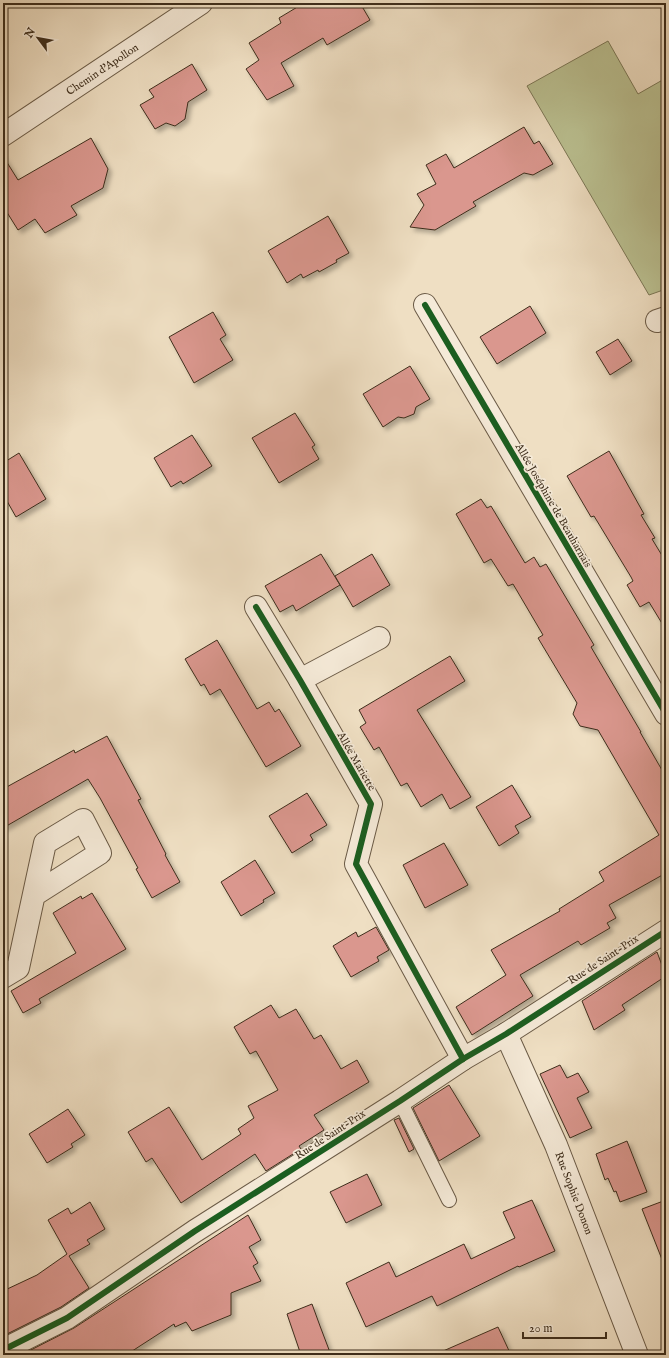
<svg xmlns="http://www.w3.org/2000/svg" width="669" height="1358" font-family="'IM FELL English',serif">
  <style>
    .green { fill: #bbc192; stroke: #7c7857 }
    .building { fill: #da978e; stroke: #3e2e1c; filter: url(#shadow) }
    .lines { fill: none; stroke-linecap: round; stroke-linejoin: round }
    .lane-casing { stroke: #6a5a46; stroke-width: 16 }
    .street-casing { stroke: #6a5a46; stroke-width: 24 }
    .lane { stroke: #f5ead8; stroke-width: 14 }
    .street { stroke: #f5ead8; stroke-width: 22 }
    .cycleway-casing { stroke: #f5ead8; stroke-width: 8 }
    .cycleway { stroke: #1b5e20; stroke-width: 6 }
    .labels { text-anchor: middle; stroke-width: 3.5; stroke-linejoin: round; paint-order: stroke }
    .street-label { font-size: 11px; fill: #3e2e1c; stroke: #f5ead8 }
  </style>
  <defs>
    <filter id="shadow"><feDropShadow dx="3.5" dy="3.5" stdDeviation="2" flood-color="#0004"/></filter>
  </defs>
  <rect width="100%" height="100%" fill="#efdfc3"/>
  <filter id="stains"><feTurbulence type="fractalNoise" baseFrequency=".005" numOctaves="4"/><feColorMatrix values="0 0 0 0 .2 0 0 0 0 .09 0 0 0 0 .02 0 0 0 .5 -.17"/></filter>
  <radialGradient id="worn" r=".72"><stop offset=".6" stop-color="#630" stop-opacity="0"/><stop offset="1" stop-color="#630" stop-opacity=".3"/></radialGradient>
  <polygon class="green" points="608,41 638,94 666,78 666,289 649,295 527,86"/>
  <g class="building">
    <polygon points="304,3 360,3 370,20 327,45 323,38 281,63 294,86 267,100 246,69 259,60 249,43 281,23 279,18"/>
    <polygon points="192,64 207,90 188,102 185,119 175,126 166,123 155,129 140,105 154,97 149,90"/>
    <polygon points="524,127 534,144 539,141 553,164 533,175 524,173 473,202 476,206 435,230 410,227 424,205 417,194 436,184 426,165 446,154 454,168"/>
    <polygon points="91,138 108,169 103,188 71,206 77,215 45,233 35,219 18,230 3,206 3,156 18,180"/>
    <polygon points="328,216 349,253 336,260 337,262 319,272 318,270 303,278 301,274 287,283 268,251"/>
    <polygon points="530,306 546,333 497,364 480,337"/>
    <polygon points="213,312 226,335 220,339 233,360 194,383 169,337"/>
    <polygon points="618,339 632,361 610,375 596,352"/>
    <polygon points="410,366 430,399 416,407 414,414 404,418 398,417 383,427 363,394"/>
    <polygon points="295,413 315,445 312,447 319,459 279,483 252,438"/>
    <polygon points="192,435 212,466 183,484 181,481 171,487 154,458"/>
    <polygon points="609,451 644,514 641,515 655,538 652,539 666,562 666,630 649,602 640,607 627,585 633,581 631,577 594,516 591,517 567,476"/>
    <polygon points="19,453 46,499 16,517 3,494 3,463"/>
    <polygon points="481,499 487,508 491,506 525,563 534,557 540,567 546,564 594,645 591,647 641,732 640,732 666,777 666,873 609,905 616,918 607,923 610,928 581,945 578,941 520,975 533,996 472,1035 456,1007 506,975 491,950 560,911 559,909 604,881 599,872 659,835 598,730 580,726 573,714 577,703 538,638 543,635 513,584 508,586 491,559 484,563 456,514"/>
    <polygon points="321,554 340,585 296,611 293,605 280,612 265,586"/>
    <polygon points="372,554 390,585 353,607 335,576"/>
    <polygon points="217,640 257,709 269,702 275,712 279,709 301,746 266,767 220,689 210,695 204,684 201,686 185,659"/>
    <polygon points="450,656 465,681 417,710 471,797 450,809 442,794 421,807 407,783 401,786 379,747 374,750 360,727 366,723 359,710"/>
    <polygon points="107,736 141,799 138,800 166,854 165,855 180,882 152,898 136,869 138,868 100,798 88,779 3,828 3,789 74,750 75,753"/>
    <polygon points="512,785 531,817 515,826 519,833 499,846 476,807"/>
    <polygon points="307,793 327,825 310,835 313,840 292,853 269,816"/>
    <polygon points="444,843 468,885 425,908 403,865"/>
    <polygon points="255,860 275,893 263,900 264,902 241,916 221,882"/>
    <polygon points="92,893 126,949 39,999 41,1003 23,1013 11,991 76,953 53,913 81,896 82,899"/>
    <polygon points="376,927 389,950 377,957 379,961 351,977 333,946 356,932 358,937"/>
    <polygon points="657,952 666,976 622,1005 625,1010 594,1030 582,1001"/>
    <polygon points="271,1005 279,1018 296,1009 314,1039 321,1035 341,1069 357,1060 369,1082 314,1115 324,1130 299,1146 301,1149 266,1171 255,1154 181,1203 152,1158 146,1162 128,1132 169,1107 202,1160 241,1134 238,1129 254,1118 248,1106 278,1090 256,1051 250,1054 234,1027"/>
    <polygon points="560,1065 567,1078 578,1073 589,1092 577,1098 592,1128 570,1138 540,1074"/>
    <polygon points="449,1085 480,1136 439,1161 413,1108"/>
    <polygon points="68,1109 85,1135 71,1144 73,1147 47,1163 29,1134"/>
    <polygon points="399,1118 414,1149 409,1152 394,1120"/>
    <polygon points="627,1141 647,1192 620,1202 616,1191 614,1192 608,1178 605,1180 596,1154"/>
    <polygon points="367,1174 382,1205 346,1223 330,1192"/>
    <polygon points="532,1200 555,1251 519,1267 518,1266 437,1306 432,1296 366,1327 346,1283 389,1262 396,1277 464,1244 471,1259 515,1238 503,1212"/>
    <polygon points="666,1200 666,1267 665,1267 642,1209"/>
    <polygon points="90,1202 105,1229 87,1240 90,1244 69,1256 89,1288 61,1307 3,1336 3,1291 37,1275 67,1254 48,1220 68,1208 71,1214"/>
    <polygon points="248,1215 261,1240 249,1247 258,1263 253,1266 261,1281 231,1293 231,1315 192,1331 186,1322 175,1327 174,1324 126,1355 21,1355 74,1328"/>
    <polygon points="312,1304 320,1326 331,1355 301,1355 287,1314"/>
    <polygon points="498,1327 511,1355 434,1355"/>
  </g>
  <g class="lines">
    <defs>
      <polyline id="lane" points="400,1101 449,1200"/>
      <g id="street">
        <path id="s1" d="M 3,135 L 201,3"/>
        <polyline points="425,305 666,714"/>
        <polyline points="657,321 666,318"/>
        <polyline points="256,607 300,680 371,804 356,864 463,1059"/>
        <polyline points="300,680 379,638"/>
        <polyline points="3,977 18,968 45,843 83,820 100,853 34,895"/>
        <path id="s2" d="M 506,1034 L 556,1145 L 637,1355"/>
        <polyline points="3,1350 67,1318 195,1231 400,1101 463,1059 506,1034 666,931"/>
      </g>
    </defs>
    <use href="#lane" class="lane-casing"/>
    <use href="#street" class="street-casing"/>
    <use href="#lane" class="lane"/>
    <use href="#street" class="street"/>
    <defs>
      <g id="cycleway">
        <polyline points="425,305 666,714"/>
        <polyline points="256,607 300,680 371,804 356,864 463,1059"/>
        <polyline points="3,1350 67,1318 195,1231 400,1101 463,1059 506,1034 666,931"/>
      </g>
    </defs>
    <use href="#cycleway" class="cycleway-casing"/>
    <use href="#cycleway" class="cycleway"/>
  </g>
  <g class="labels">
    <g class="street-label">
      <text dy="4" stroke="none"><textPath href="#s1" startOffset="119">Chemin d'Apollon</textPath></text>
      <text transform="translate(554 505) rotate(60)" y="4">Allée Joséphine de Beauharnais</text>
      <text transform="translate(357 761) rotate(60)" y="4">Allée Mariette</text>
      <text transform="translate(603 959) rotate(-33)" y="4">Rue de Saint-Prix</text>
      <text transform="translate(330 1134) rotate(-33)" y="4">Rue de Saint-Prix</text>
      <text dy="4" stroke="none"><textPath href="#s2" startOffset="173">Rue Sophie Donon</textPath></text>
    </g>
  </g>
  <rect width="669" height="1358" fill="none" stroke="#efdfc3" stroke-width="16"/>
  <rect x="4" y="4" width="661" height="1350" fill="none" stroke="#3e2e1c" stroke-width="2"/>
  <rect x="8" y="8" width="653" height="1342" fill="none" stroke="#3e2e1c"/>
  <g transform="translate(38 38) rotate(302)" stroke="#f5ead8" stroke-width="3" paint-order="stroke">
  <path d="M0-3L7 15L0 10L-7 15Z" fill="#3e2e1c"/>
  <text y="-6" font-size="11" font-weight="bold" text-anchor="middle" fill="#3e2e1c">N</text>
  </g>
  <path d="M523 1332v6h83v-6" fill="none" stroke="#3e2e1c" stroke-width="2"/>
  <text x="529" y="1332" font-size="12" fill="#3e2e1c" stroke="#f5ead8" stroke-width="3" paint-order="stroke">20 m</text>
  <rect width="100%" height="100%" filter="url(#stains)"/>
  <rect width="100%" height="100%" fill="url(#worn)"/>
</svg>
